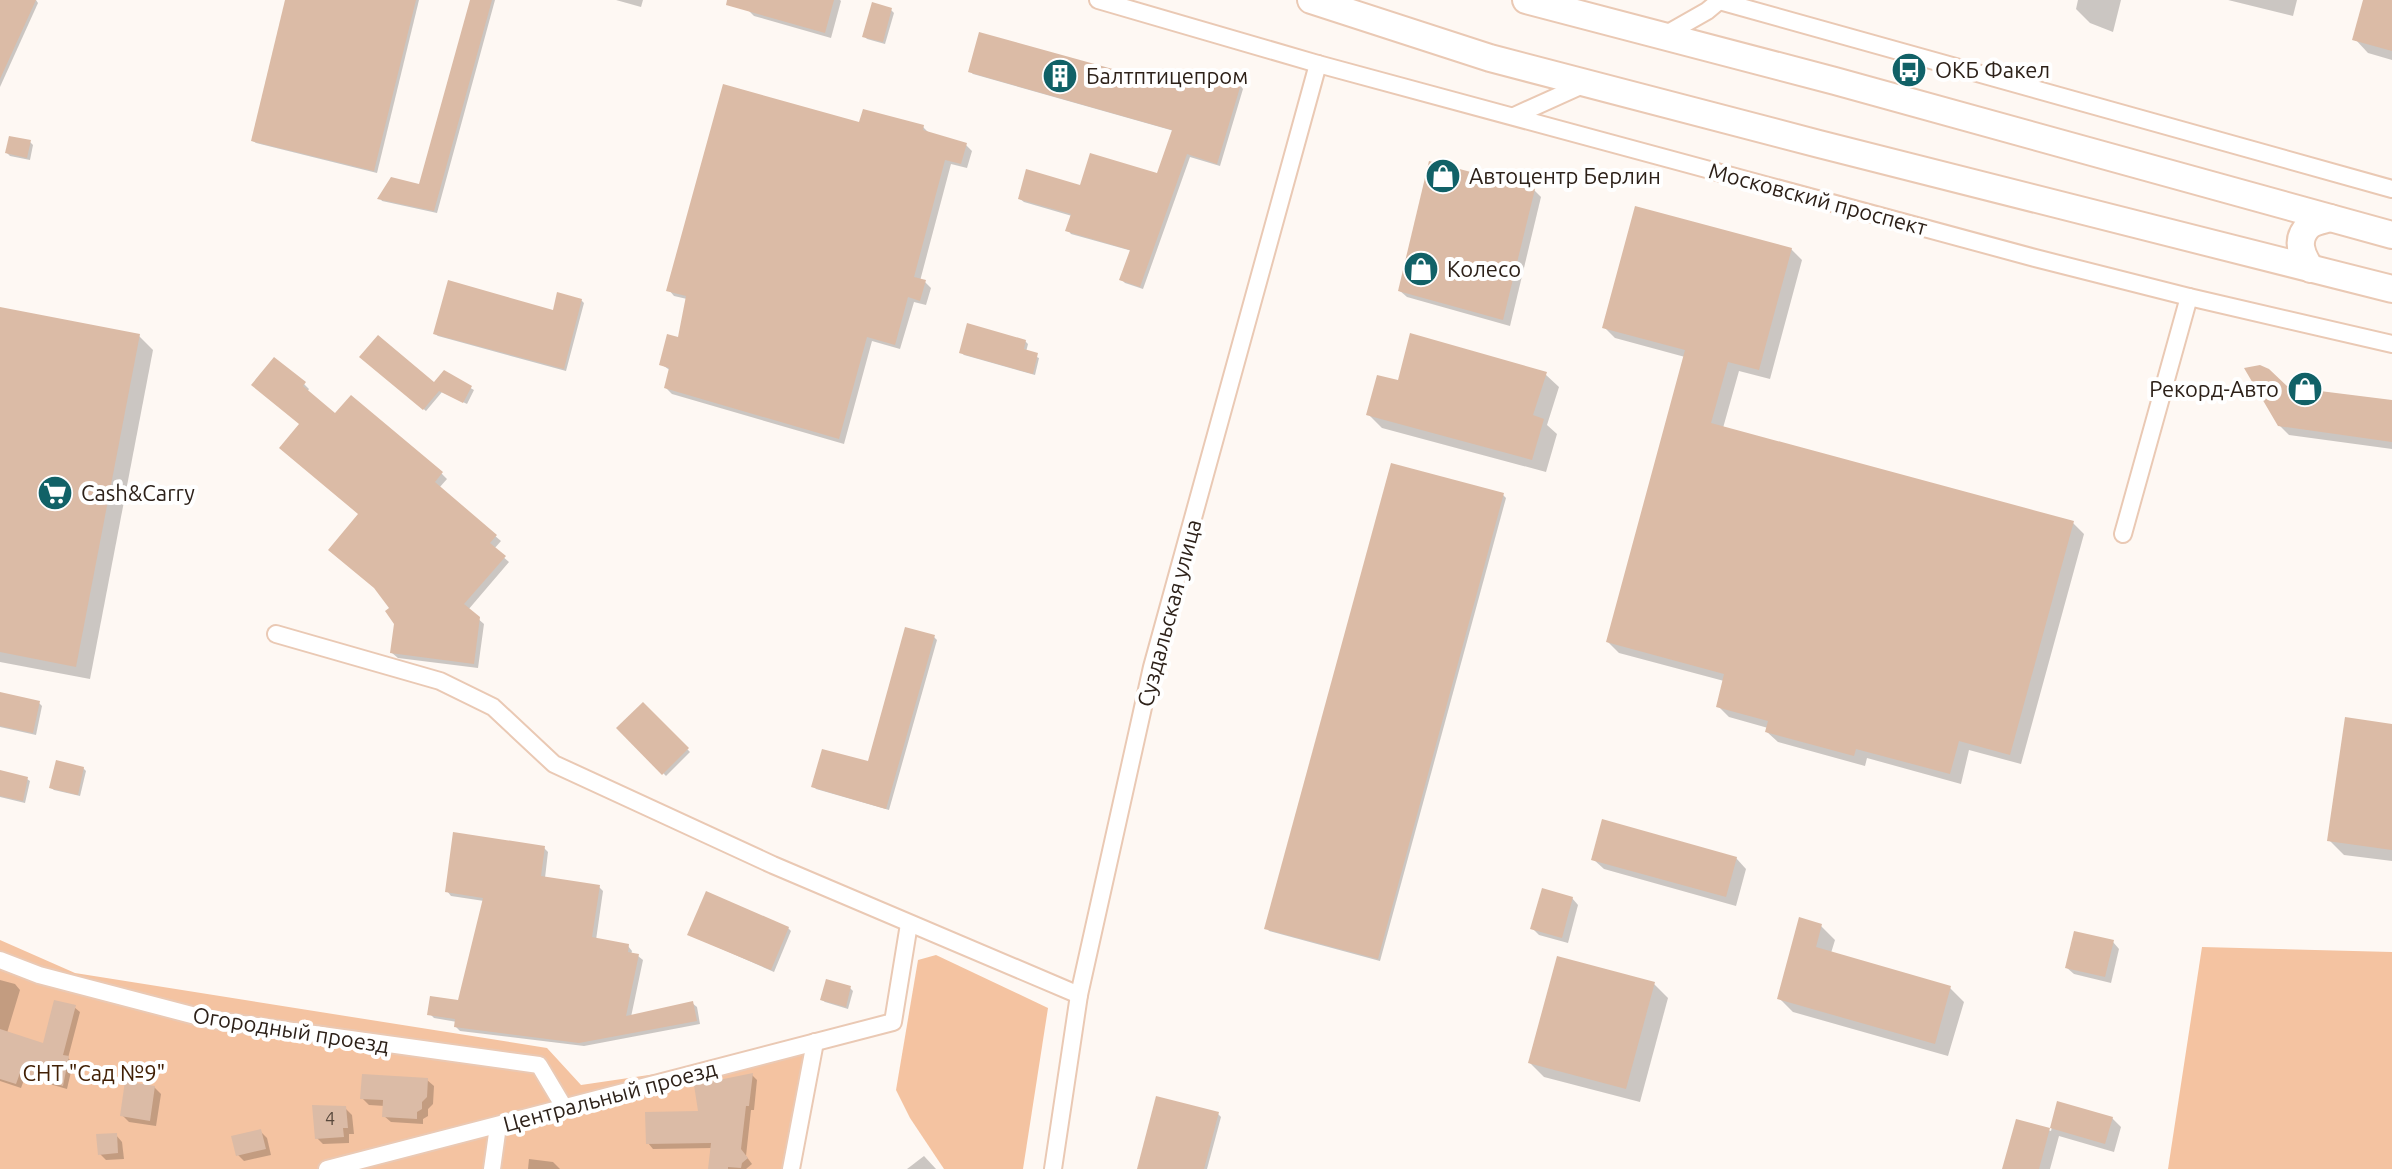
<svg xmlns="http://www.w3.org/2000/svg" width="2392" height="1169" font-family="Ubuntu,sans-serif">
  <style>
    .green { fill: #f4c3a1 }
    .shadow { fill: #0003 }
    .building { fill: #dbbba6 }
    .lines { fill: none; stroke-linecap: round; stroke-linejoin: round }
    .street-casing { stroke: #eac9b4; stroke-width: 20 }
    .primary-casing { stroke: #eac9b4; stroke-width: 30 }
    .street { stroke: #fff; stroke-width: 16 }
    .primary { stroke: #fff; stroke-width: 26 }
    .labels { text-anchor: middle; stroke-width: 8; stroke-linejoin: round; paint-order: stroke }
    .number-label { font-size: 18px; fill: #58483c }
    .poi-label { font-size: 22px; fill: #2d2119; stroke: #fff; text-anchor: start }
    .street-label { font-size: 22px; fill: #2d2119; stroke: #fff }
    .park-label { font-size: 22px; fill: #412005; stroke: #fff }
  </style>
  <rect width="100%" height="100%" fill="#fef8f3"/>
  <g class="green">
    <polygon points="0,940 75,973 547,1048 581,1085 805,1052 789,1169 0,1169"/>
    <polygon points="2202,947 2392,952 2392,1169 2168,1169"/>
    <polygon points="936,955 1048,1008 1023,1169 944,1169 910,1118 896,1090 918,960"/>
  </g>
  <g class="shadow">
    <polygon points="0,0 36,0 38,3 0,87"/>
    <polygon points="287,0 419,0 377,173 256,143 253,141"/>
    <polygon points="472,0 495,0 437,213 382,201 380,198 421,187"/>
    <polygon points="616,0 643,0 641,7"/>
    <polygon points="750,0 840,0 841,1 831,38 754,16 748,10"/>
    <polygon points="2078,0 2121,0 2113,32 2090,23 2076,9"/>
    <polygon points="2228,0 2297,0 2293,16"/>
    <polygon points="2366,0 2392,0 2392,60 2368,53 2355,39"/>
    <polygon points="891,10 894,13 885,44 867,39 864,36"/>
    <polygon points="970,71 1220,87 1240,85 1243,89 1220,166 1190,157 1143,289 1125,283 1122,280 1132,251 1071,234 1068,230 1072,216 1024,202 1020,199 1158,175 1174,131 973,74"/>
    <polygon points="861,124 923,127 929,133 966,145 972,151 967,168 951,164 920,281 925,282 931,288 926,305 914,302 900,349 872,341 844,444 672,394 666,388 671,371 661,364 680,339 687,299 674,296 669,290"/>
    <polygon points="30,142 33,145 30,160 10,156 7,153"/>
    <polygon points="1534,190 1541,197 1510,326 1407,297 1400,291"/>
    <polygon points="1791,249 1802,260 1770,379 1739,371 1723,428 2073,523 2084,534 2021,764 1969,750 1961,784 1867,758 1865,766 1778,742 1767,732 1768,728 1729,717 1718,706 1724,681 1619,653 1608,642 1685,357 1615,338 1604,327"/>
    <polygon points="581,300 584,303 566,371 438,336 435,334 554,312"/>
    <polygon points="0,309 139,336 153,350 90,679 0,662"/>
    <polygon points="1025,341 1028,344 1026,352 1039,358 1035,375 964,355 961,352"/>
    <polygon points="362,357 434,385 444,373 474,390 467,404 442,392 426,411"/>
    <polygon points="1545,374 1559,387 1547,425 1557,434 1546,472 1382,428 1368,414 1400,383"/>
    <polygon points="304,384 309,389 307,392 335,416 351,398 442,474 447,479 439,488 501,541 494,549 509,562 468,610 484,624 478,668 398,658 392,653 396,623 360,514 301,424 259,390"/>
    <polygon points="2288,388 2392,402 2392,449 2289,435 2279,425"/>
    <polygon points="1503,495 1506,498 1380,961 1269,931 1267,928"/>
    <polygon points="934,637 937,640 889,810 816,789 814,786 869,763"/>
    <polygon points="39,703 42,706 36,735 0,727 0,708"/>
    <polygon points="643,704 690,752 666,776 619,728"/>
    <polygon points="2392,726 2392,861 2344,855 2330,841"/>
    <polygon points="83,768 86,771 80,796 54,790 51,788"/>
    <polygon points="0,772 27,779 30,781 25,803 0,797"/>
    <polygon points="544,848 548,852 545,878 599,887 603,891 596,940 628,946 632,951 631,955 638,956 643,960 631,1017 692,1003 697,1007 700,1024 584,1046 460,1031 456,1027 457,1022 434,1018 430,1014 459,1003 484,901 451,896 447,891"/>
    <polygon points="1736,858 1746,869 1736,906 1604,869 1593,859"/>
    <polygon points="1572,898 1578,905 1568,943 1539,935 1533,929"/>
    <polygon points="1821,926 1835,940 1831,953 1950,988 1964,1002 1948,1056 1793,1012 1779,998"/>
    <polygon points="788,928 791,931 774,972 690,935"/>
    <polygon points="2113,942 2119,949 2111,983 2074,974 2067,968"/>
    <polygon points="0,980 15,984 20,990 7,1033 44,1045 74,1007 80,1012 68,1058 73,1063 67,1089 25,1077 21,1088 0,1081"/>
    <polygon points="1654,984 1668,998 1640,1102 1544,1077 1530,1063"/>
    <polygon points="850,988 853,991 848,1009 825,1002 822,1000"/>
    <polygon points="752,1075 757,1080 754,1110 751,1110 746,1156 752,1164 746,1169 710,1169 713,1148 653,1149 648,1143 700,1113"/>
    <polygon points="427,1080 434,1086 433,1104 428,1109 428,1116 423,1119 423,1124 391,1122 384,1116 385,1106 369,1105 362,1098"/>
    <polygon points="154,1087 161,1094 156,1126 129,1122 122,1115"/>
    <polygon points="2058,1103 2112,1118 2121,1127 2114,1152 2059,1136 2050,1169 2004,1169 2017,1121 2051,1131"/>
    <polygon points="345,1108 352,1115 354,1134 349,1134 349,1143 323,1144 317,1138"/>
    <polygon points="1218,1114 1221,1117 1207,1169 1139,1169"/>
    <polygon points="260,1131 267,1138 271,1155 244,1161 238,1155"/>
    <polygon points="116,1135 122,1142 124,1159 106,1160 100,1154"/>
    <polygon points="924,1156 936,1169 907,1169"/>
    <polygon points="529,1159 553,1162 560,1169 528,1169"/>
  </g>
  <g class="building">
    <polygon points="0,0 36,0 0,79"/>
    <polygon points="285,0 416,0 374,171 251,141"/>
    <polygon points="470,0 492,0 434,211 377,199 391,177 419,184"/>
    <polygon points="727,0 834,0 825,33 726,5"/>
    <polygon points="2363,0 2392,0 2392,51 2352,40"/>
    <polygon points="872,2 892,8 883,42 862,37"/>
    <polygon points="979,32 1156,81 1159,69 1218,85 1221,78 1241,84 1217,164 1187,154 1140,287 1119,280 1130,250 1065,231 1071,214 1018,199 1026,169 1080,185 1090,153 1157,173 1172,130 968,72"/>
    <polygon points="723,84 859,122 863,109 924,125 923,130 967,143 961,164 945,160 914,277 926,280 920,301 908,297 895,345 867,337 839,439 664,388 669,368 659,365 667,334 678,337 686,296 666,291"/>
    <polygon points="9,136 31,140 27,158 5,153"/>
    <polygon points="1429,161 1535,189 1503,320 1398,291"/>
    <polygon points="1635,206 1792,248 1759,370 1728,362 1711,423 2074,521 2010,755 1959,741 1950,774 1856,749 1854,756 1765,732 1768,721 1716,707 1724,674 1606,642 1685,350 1602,328"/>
    <polygon points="448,280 553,310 557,292 582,299 564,369 433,334"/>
    <polygon points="0,307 140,334 76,667 0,652"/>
    <polygon points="967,323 1026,340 1024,349 1038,353 1033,374 959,353"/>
    <polygon points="1410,333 1547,372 1533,415 1544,419 1532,460 1366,415 1377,375 1398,380"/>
    <polygon points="378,335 434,382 444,370 472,386 463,403 439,391 423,410 359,357"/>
    <polygon points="274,357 306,382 303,386 335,413 351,395 443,472 435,482 497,535 490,543 506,556 464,604 480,617 474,664 390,653 394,624 385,611 389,608 374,588 328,550 358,514 279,448 299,424 251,385"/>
    <polygon points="2260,365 2269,369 2288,387 2392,400 2392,442 2278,426 2244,368"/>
    <polygon points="1391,463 1504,493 1378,959 1264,929"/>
    <polygon points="905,627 935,635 886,809 811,787 822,749 868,761"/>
    <polygon points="0,692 40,701 33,733 0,726"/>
    <polygon points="643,702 689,748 662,775 616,728"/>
    <polygon points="2345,717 2392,724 2392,850 2327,841"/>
    <polygon points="56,760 84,767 78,795 49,788"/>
    <polygon points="0,770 28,777 23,801 0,796"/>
    <polygon points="1602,819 1737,857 1726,897 1591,860"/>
    <polygon points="453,832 545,846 541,876 600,885 592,937 629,944 628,952 639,954 626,1016 693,1001 697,1021 579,1043 454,1027 455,1019 427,1015 430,996 458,1000 483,898 445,892"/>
    <polygon points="1542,888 1573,897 1562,938 1530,929"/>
    <polygon points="706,891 789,927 771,970 687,935"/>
    <polygon points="1799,917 1822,924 1816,947 1951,986 1935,1044 1777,999"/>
    <polygon points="2074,931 2114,940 2105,977 2065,968"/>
    <polygon points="1557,956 1655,982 1626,1089 1528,1063"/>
    <polygon points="826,979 851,986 846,1007 820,1000"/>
    <polygon points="54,1000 76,1005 63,1055 69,1056 63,1086 20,1073 16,1084 0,1079 0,1029 43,1043"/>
    <polygon points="753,1073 749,1106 746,1106 741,1149 748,1158 742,1163 741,1168 728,1167 728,1169 708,1169 711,1143 646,1144 645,1112 698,1111 694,1085"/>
    <polygon points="362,1074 428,1078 427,1097 422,1102 422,1109 417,1112 417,1119 382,1117 383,1100 360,1099"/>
    <polygon points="125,1081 155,1086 150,1121 120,1116"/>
    <polygon points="1156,1096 1219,1112 1204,1169 1137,1169"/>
    <polygon points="2057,1101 2113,1117 2105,1144 2050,1128 2039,1169 2002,1169 2016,1119 2050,1128"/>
    <polygon points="312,1105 346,1106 348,1128 343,1128 344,1137 315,1139"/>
    <polygon points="261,1129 266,1149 236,1156 231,1136"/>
    <polygon points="117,1133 118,1153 98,1155 96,1134"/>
  </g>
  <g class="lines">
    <defs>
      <g id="street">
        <polyline points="1098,0 1318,64 2035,258 2189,297 2392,344"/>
        <polyline points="1716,0 2392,189"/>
        <polyline points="1663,36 1707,11 1719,1"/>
        <polyline points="1514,116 1585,84"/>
        <polyline points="2123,534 2189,297"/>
        <polyline points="276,634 440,681 493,707 554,764 773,865 1079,995"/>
        <polyline points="0,960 39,975 207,1019 539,1065 564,1107"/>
        <polyline points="327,1169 893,1022 909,924"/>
        <polyline points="492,1169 498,1126"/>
        <polyline points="791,1169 815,1042"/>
        <polyline points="1053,1169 1079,995 1152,667 1318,64"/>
      </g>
      <g id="primary">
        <polyline points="1311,0 1490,58 1819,144 2392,289"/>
        <polyline points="1526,0 1835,81 2392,235"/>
        <path d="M 2311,269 C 2302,256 2294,239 2310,225 C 2314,222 2324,220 2330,218"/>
      </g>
    </defs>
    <use href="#street" class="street-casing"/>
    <use href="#primary" class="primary-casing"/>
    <use href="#street" class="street"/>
    <use href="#primary" class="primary"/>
  </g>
  <defs>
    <symbol id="bus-disc" viewBox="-11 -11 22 22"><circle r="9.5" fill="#116167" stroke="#fff"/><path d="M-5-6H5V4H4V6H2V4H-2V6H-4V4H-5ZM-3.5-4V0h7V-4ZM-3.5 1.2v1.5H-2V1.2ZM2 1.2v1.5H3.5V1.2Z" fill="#fff"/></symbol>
    <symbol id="building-disc" viewBox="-11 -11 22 22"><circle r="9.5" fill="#116167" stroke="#fff"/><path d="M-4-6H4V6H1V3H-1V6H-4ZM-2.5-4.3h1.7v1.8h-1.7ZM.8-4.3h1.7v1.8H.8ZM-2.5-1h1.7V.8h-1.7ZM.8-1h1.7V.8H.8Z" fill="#fff"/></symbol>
    <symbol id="shop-disc" viewBox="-11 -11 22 22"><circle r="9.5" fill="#116167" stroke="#fff"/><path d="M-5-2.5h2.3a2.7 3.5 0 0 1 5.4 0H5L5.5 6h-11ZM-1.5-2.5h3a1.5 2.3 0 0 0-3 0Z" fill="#fff"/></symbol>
    <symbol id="supermarket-disc" viewBox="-11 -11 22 22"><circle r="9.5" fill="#116167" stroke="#fff"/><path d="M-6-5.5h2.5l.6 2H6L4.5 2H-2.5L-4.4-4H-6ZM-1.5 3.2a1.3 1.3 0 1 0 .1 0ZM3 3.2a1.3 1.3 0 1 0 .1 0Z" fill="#fff"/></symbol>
  </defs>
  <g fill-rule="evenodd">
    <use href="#bus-disc" x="1889" y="50" width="40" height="40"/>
    <use href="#building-disc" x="1040" y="56" width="40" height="40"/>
    <use href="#shop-disc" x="1423" y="156" width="40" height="40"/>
    <use href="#shop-disc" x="1401" y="249" width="40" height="40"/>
    <use href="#shop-disc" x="2285" y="369" width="40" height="40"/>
    <use href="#supermarket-disc" x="35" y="473" width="40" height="40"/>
  </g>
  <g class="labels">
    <g class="number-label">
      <text x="330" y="1125">4</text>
    </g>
    <g class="poi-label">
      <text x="1935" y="78">ОКБ Факел</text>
      <text x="1086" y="84">Балтптицепром</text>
      <text x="1469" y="184">Автоцентр Берлин</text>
      <text x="1447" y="277">Колесо</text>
      <text x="2279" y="397" text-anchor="end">Рекорд-Авто</text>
      <text x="81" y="501">Cash&amp;Carry</text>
    </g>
    <g class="street-label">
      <text transform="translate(1818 199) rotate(15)" y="8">Московский проспект</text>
      <text transform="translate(1169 613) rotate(-75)" y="8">Суздальская улица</text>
      <text transform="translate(291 1030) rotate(9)" y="8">Огородный проезд</text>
      <text transform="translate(610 1096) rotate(-15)" y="8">Центральный проезд</text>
    </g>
    <g class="park-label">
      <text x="94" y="1081">СНТ "Сад №9"</text>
    </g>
  </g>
</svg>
